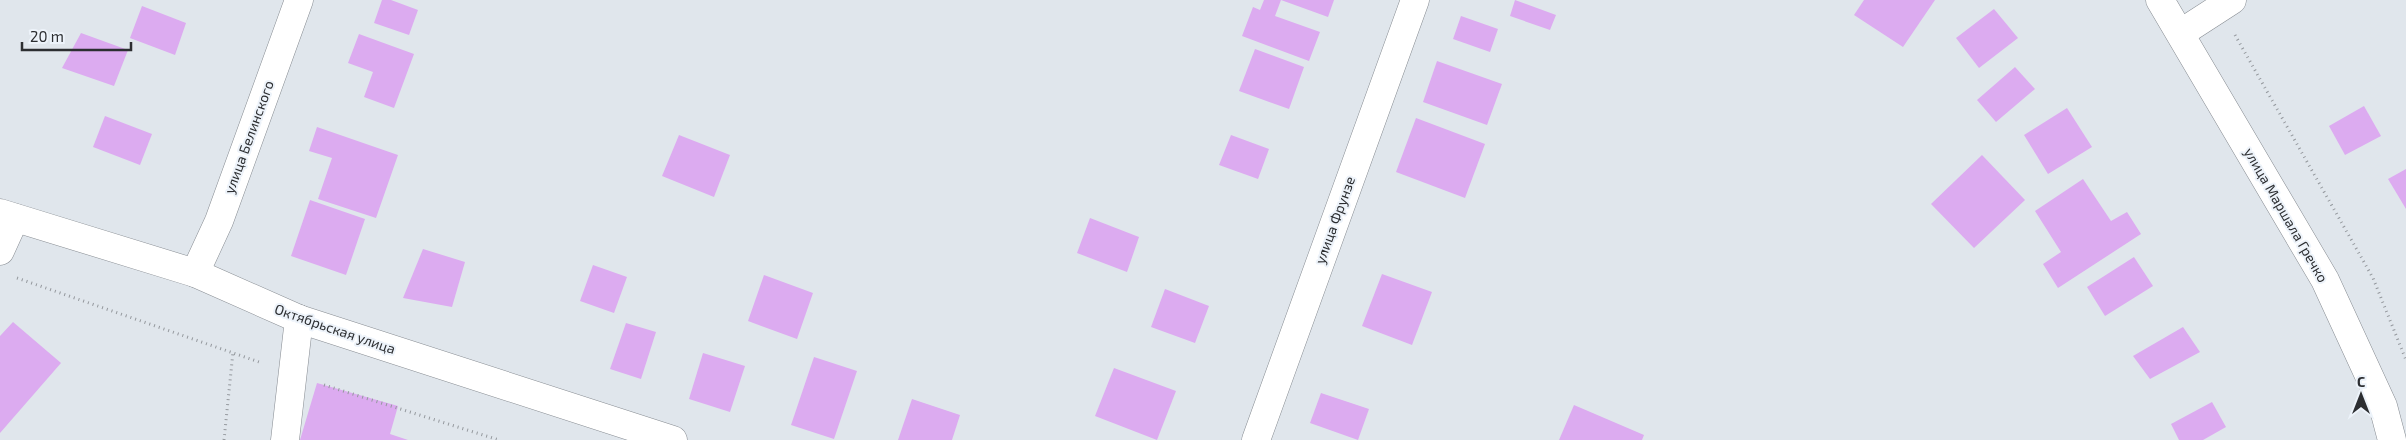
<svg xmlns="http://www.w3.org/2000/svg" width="2406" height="440" font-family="'Exo 2',sans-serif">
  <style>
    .building { fill: #dcabf0 }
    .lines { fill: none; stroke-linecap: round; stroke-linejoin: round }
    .minor-casing { stroke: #878c92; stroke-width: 29 }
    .major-casing { stroke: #878c92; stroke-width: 29 }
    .path { stroke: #94989d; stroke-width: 3; stroke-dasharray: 1 4; stroke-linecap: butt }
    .minor { stroke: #fff; stroke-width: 28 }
    .major { stroke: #fff; stroke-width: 28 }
    .labels { text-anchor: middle; stroke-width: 4; stroke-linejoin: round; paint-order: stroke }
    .street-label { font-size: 14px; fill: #2c2e31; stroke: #edf3fa }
  </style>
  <rect width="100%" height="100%" fill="#e0e6ec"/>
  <g class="building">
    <polygon points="382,0 391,0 418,10 409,35 374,23"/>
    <polygon points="1264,0 1281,0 1275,16 1320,32 1309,61 1242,36 1253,7 1260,10"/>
    <polygon points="1281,0 1334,0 1328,17"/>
    <polygon points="1515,0 1556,15 1550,30 1510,16"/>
    <polygon points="1864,0 1935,0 1903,47 1854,15"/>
    <polygon points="142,6 186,23 175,55 130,38"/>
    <polygon points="1994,9 2018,38 1979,68 1956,38"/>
    <polygon points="1461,16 1498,29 1490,52 1453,39"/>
    <polygon points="81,33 128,50 114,86 62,68"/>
    <polygon points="359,34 414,54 394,108 364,97 373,72 348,63"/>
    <polygon points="1255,49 1304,67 1289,109 1239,91"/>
    <polygon points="1437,61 1502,84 1487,125 1423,102"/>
    <polygon points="2015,67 2035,89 1996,122 1977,100"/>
    <polygon points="2364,106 2381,136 2345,155 2329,126"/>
    <polygon points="2067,108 2092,147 2048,174 2024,135"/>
    <polygon points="105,116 152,134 140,165 93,147"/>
    <polygon points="1416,118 1485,144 1465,198 1396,172"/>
    <polygon points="317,127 398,155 376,218 318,199 332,158 309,151"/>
    <polygon points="679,135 730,155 714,197 662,176"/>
    <polygon points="1231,135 1269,149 1258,179 1219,165"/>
    <polygon points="1982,155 2025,200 1974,248 1931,204"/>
    <polygon points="2406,169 2406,209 2388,179"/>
    <polygon points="2083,179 2111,221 2127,212 2141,234 2058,288 2043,264 2061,252 2035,211"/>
    <polygon points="310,200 365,219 346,275 291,256"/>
    <polygon points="1090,218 1139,237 1127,272 1077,253"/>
    <polygon points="423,249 465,262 452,307 403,298"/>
    <polygon points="2134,257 2153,286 2105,316 2087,287"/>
    <polygon points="593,265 627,277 614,313 580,301"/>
    <polygon points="1382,274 1432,292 1412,345 1362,326"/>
    <polygon points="764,275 813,293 797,339 748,321"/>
    <polygon points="1165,289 1209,306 1195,343 1151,327"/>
    <polygon points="13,322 61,363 0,433 0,336"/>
    <polygon points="626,323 656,332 641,379 610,369"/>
    <polygon points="2183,327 2200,352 2150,379 2133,356"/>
    <polygon points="703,353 745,366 730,412 689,399"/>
    <polygon points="814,357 857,371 834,439 791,425"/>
    <polygon points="1114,368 1176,391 1157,440 1095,416"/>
    <polygon points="317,383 398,406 390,434 408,440 300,440"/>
    <polygon points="1321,393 1369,409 1358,440 1310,423"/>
    <polygon points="912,399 960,415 952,440 898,440"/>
    <polygon points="2212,402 2226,427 2203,440 2179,440 2171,424"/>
    <polygon points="1574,405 1644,435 1642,440 1559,440"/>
  </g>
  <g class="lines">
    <defs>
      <g id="minor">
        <polyline points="2181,33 2232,0"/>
        <polyline points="0,213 195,273 299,319 673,440"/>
        <polyline points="0,251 15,218"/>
        <polyline points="195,273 219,221 299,0"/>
        <polyline points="285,440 299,319"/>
        <polyline points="1256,440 1415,0"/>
      </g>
      <polyline id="major" points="2160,0 2325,280 2383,406 2392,440"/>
    </defs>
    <use href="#minor" class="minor-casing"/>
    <use href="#major" class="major-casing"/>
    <g class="path">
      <polyline points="2235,35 2373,278 2406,360"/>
      <polyline points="17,278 262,363"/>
      <polyline points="324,385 499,440"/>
      <polyline points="224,440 233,352"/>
    </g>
    <use href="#minor" class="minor"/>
    <use href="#major" class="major"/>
  </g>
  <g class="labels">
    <g class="street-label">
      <text transform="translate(249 137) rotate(-70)" y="5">улица Белинского</text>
      <text transform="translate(2286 215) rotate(60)" y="5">улица Маршала Гречко</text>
      <text transform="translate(1335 220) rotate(-70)" y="5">улица Фрунзе</text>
      <text transform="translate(335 329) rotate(19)" y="5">Октябрьская улица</text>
    </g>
  </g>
  <g transform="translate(2361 395)" stroke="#edf3fa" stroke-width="4" paint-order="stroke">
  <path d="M0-4L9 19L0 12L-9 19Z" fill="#2c2e31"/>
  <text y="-8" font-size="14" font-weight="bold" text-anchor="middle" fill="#2c2e31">С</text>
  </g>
  <path d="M22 42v8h109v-8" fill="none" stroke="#2c2e31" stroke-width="2.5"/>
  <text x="30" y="42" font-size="15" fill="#2c2e31" stroke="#edf3fa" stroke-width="4" paint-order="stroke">20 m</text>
</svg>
